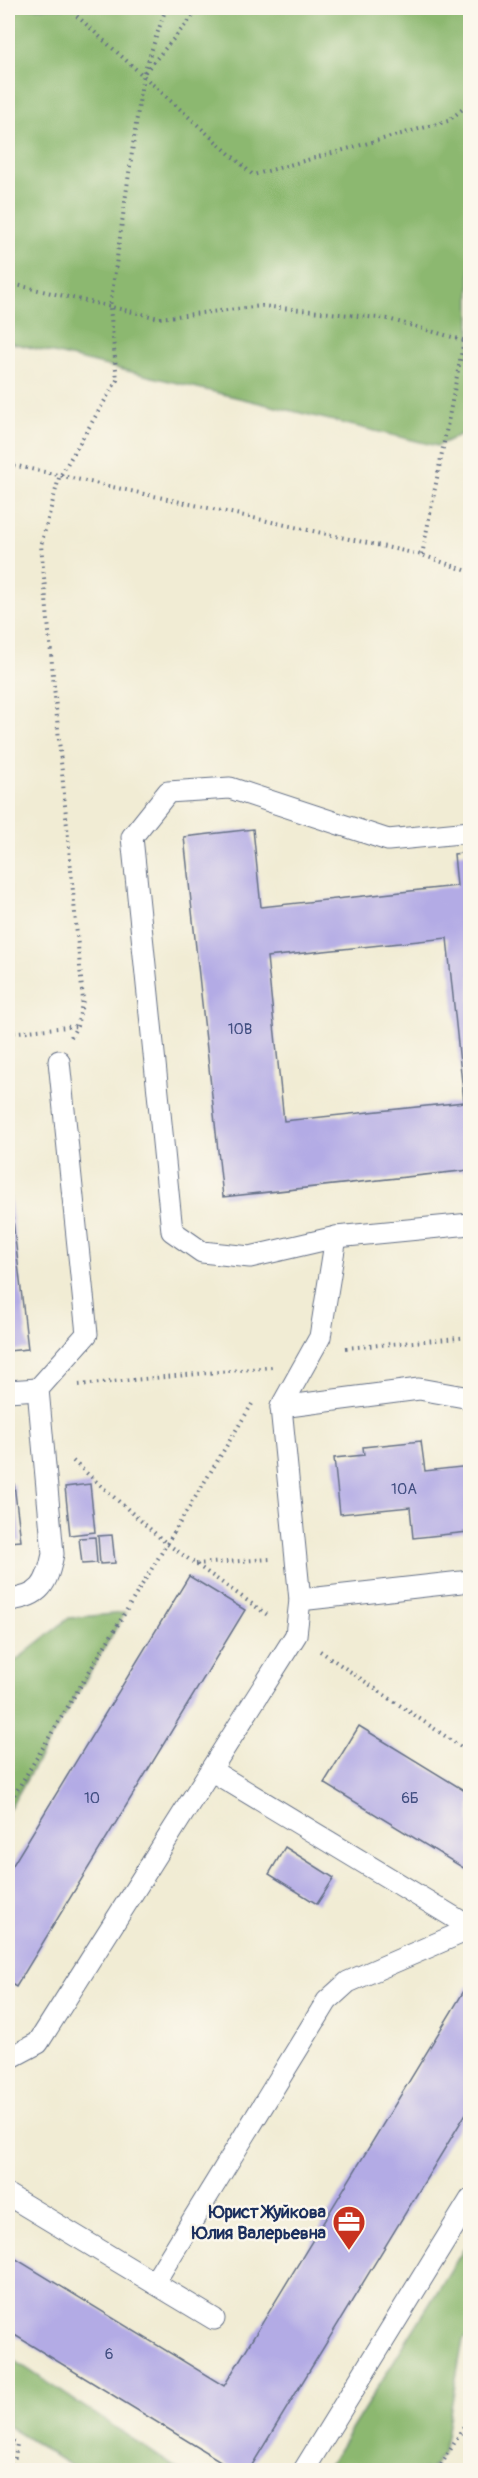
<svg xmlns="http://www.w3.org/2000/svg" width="478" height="2478" font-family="Pangolin,sans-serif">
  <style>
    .forest { fill: #8cb86f; stroke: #547466; stroke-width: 1.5 }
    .building { fill: #b3abe5; fill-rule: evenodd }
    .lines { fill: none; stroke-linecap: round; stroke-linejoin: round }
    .lane-casing { stroke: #667187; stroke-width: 23 }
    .path { stroke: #667187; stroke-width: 4; stroke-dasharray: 1.5 4.5; stroke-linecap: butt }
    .lane { stroke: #fff; stroke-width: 21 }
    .labels { text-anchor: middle; stroke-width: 5; stroke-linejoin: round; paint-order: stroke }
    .number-label { font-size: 15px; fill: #414e80 }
    .poi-label { font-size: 18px; font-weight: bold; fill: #1b2f5e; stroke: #fbf7ec; text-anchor: end }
  </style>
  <rect width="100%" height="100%" fill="#fbf7ec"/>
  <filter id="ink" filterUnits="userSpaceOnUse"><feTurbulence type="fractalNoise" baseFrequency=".0167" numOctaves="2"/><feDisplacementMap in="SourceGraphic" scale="12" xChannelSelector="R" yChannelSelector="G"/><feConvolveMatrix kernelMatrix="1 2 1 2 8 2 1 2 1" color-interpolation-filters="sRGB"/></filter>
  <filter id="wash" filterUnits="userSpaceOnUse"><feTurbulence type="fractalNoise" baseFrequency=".008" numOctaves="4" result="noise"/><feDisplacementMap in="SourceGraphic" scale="24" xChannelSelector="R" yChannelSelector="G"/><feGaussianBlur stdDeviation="1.35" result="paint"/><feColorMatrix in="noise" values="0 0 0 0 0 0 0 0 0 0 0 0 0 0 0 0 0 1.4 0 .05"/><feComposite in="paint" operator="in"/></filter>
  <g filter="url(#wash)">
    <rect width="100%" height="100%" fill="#f1ecd4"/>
    <g class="forest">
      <polygon points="8,8 470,8 470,430 437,446 8,342"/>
      <polygon points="125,1613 8,1811 8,1667 69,1618"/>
      <polygon points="470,2239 470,2335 463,2340 443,2453 430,2470 326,2470"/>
      <polygon points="8,2356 179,2470 78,2470 8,2426"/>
    </g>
    <g id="blocks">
      <g class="building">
        <path d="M 253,829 L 261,907 L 457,886 L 454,854 L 470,852 L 470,1170 L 223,1197 L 184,837 ZM 447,938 L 464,1102 L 284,1121 L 267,957 Z"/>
        <polygon points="8,1178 28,1349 8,1351"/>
        <polygon points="421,1441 425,1471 470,1466 468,1532 413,1538 410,1507 340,1514 334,1458 364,1455 363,1447"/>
        <polygon points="14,1484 21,1541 8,1542 8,1485"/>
        <polygon points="90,1484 95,1532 70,1535 65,1487"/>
        <polygon points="112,1535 115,1563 100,1564 98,1536"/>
        <polygon points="95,1537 97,1563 82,1564 79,1538"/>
        <polygon points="189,1576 245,1610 16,1987 8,1982 8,1873"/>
        <polygon points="359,1726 470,1794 470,1872 324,1783"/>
        <polygon points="285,1847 334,1878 317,1904 269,1874"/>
        <polygon points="467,1986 470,1988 470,2107 249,2470 235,2470 8,2331 8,2254 224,2386"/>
      </g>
    </g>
  </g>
  <g filter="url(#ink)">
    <use href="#blocks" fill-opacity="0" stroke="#667187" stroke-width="1.5"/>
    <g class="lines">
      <defs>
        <g id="lane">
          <polyline points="470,832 388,840 230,788 168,792 132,837 172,1231 202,1252 250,1257 336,1237 470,1224"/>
          <polyline points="8,1391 38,1389"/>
          <polyline points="281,1407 419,1389 470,1398"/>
          <path d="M 8,1600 C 41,1597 47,1584 53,1554 L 38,1389 L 87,1334 L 59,1061"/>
          <polyline points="300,1600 470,1581"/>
          <polyline points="212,1771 470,1927"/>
          <polyline points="8,2059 38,2043 296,1635 300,1600 281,1407 320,1337 336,1237"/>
          <polyline points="8,2195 154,2283 327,2001 348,1982 470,1929"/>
          <polyline points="154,2283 214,2319"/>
          <polyline points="304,2470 470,2200"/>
        </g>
      </defs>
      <use href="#lane" class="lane-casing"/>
      <g class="path">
        <polyline points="68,8 253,175 448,121 470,103"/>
        <polyline points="145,72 200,8"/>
        <polyline points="8,283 159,318 262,306 388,319 470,342"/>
        <polyline points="8,464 422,555 470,572"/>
        <polyline points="422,555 464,340"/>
        <polyline points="8,1033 77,1026"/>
        <polyline points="71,1037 77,1026 83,1000 41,545 59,478 117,380 110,307 143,75 166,8"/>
        <polyline points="346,1348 470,1337"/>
        <polyline points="79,1385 272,1367"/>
        <polyline points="73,1461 166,1543 269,1616"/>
        <polyline points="196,1564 270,1559"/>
        <polyline points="320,1651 470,1753"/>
        <polyline points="8,1805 252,1404"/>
        <polyline points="8,2438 17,2444 13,2470"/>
        <polyline points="438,2470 470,2417"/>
      </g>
      <use href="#lane" class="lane"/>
    </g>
  </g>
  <defs>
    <symbol id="office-pin" viewBox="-11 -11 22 30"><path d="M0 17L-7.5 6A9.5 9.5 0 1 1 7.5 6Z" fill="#c8321e" stroke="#fbf7ec"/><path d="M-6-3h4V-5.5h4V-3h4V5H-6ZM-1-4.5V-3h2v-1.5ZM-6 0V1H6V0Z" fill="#fff"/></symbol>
  </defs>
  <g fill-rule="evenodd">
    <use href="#office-pin" x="330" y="2203" width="38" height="52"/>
  </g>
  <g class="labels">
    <g class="number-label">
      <text x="240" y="1034">10В</text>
      <text x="404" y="1494">10А</text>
      <text x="92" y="1803">10</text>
      <text x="410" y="1803">6Б</text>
      <text x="109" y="2359">6</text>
    </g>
    <g class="poi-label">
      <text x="326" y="2218">Юрист Жуйкова<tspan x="326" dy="21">Юлия Валерьевна</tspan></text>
    </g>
  </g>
  <rect width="478" height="2478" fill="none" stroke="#fbf7ec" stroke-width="30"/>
</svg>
